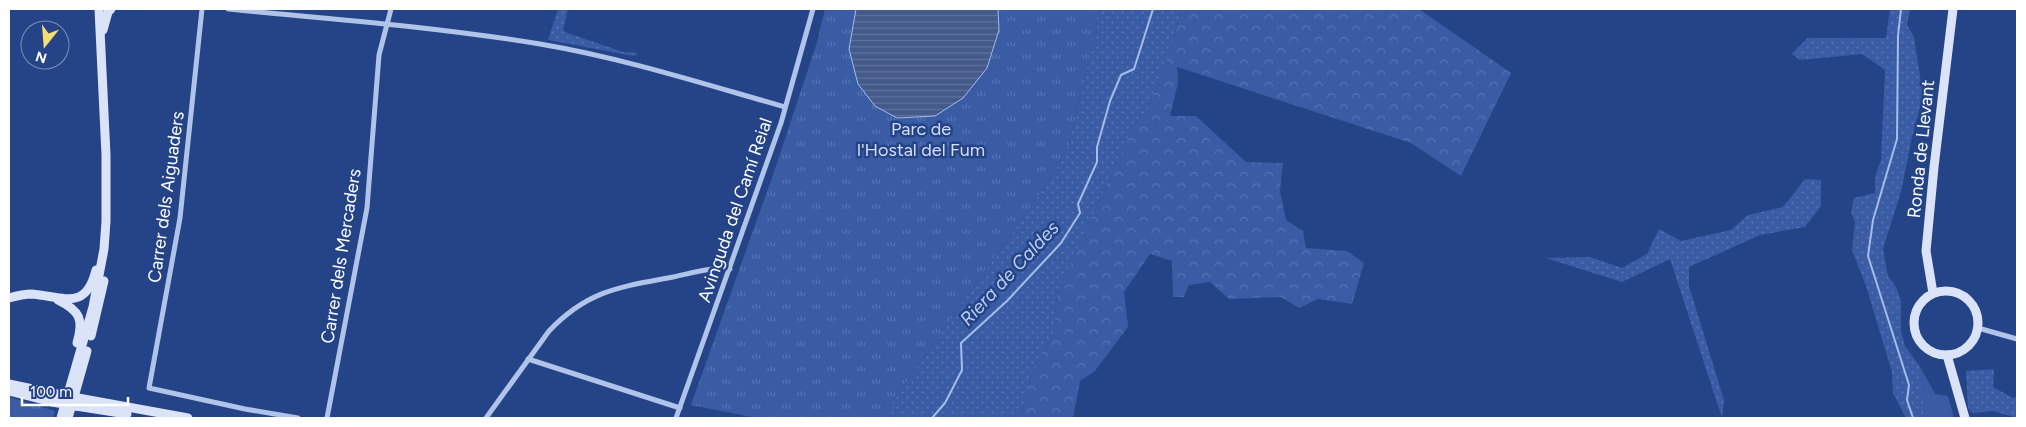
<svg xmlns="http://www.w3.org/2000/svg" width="2026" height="427" font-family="Figtree,sans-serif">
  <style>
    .grass { fill: url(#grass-dots) }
    .forest { fill: url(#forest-crowns) }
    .park { fill: url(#park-tufts) }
    .garden { fill: #395ca4 }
    .water { fill: url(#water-rules); stroke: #a4bcea }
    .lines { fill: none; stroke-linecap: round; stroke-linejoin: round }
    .stream { stroke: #a4bcea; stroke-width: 2 }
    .street { stroke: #b0c3e9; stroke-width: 5 }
    .secondary { stroke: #dae3f7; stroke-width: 9 }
    .secondary-bridge { stroke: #dae3f7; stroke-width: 9 }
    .labels { text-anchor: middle; stroke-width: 5; stroke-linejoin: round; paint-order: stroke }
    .park-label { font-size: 18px; fill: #d4dff7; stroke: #244487 }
    .street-label { font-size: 18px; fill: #fff; stroke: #244487 }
    .water-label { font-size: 19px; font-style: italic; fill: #bbcdf0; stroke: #244487 }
  </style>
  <defs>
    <pattern id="grass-dots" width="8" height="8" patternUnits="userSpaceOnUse" patternTransform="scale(1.25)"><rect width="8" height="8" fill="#395ca4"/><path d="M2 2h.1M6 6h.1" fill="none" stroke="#5774b2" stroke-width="1.8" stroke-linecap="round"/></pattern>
    <pattern id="forest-crowns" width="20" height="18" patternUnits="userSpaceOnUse" patternTransform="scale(1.25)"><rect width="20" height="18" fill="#395ca4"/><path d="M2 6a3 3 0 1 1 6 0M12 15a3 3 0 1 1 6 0" fill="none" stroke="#5774b2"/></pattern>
    <pattern id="park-tufts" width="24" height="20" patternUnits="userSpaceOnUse" patternTransform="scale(1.25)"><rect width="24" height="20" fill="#395ca4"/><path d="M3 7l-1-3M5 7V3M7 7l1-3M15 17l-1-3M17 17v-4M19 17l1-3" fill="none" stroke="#5774b2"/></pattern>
    <pattern id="water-rules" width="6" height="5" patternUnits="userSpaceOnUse" patternTransform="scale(1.25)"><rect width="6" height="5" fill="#435a8b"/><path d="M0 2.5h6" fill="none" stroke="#5f739c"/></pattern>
  </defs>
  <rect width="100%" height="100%" fill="#244487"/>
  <g class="grass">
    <polygon points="558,9 568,9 563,30 565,32 623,52 638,53 634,56 548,40"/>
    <polygon points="1101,9 1182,9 1166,63 1148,109 1135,122 1057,294 1053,336 1033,368 1020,418 881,418 1053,175 1069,144"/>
    <polygon points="1890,9 1910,9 1907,25 1914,37 1923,96 1912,137 1901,192 1883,249 1888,276 1896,287 1901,301 1901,331 1905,346 1921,368 1924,418 1906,418 1893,393 1892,372 1866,286 1852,250 1855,222 1851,212 1854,198 1875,193 1875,177 1881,160 1885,70 1862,54 1800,60 1792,54 1807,38 1886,38"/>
    <polygon points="1805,179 1821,180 1821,206 1805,227 1760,235 1689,267 1689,286 1724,400 1722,418 1670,259 1622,282 1546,258 1590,257 1622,268 1647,254 1659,229 1681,241 1731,230 1748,215 1783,207"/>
    <polygon points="1994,369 1993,387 2013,398 2017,397 2017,418 1993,411 1973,413 1968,408 1966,371"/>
  </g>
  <polygon class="forest" points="1182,9 1419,9 1511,73 1461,176 1411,143 1177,67 1178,83 1170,116 1196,116 1246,162 1283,163 1280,191 1286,220 1303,231 1306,248 1347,251 1364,263 1352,304 1318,299 1299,308 1281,297 1229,299 1210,282 1189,285 1184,297 1173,297 1172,261 1150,254 1124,292 1128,327 1095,371 1080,381 1073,418 1020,418 1033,368 1053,336 1057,294 1135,122 1148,109 1166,63"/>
  <g class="park">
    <polygon points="825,9 1101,9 1069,144 1053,175 881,418 757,418 691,405 775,169 817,42"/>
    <polygon points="9,397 55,411 53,418 9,418"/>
  </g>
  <polygon class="garden" points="1921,368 1935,394 1948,396 1954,418 1924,418"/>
  <polygon class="water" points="856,9 998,9 999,30 987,68 963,98 935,116 897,118 875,106 858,84 849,49"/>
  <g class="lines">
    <g class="stream">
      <polyline points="1901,9 1898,36 1897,139 1873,220 1868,256 1909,385 1907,400 1913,418"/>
      <polyline points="932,418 945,403 962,370 961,343 1007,301 1061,243 1080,213 1078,204 1097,162 1097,147 1110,101 1121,75 1134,69 1153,9"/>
    </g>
    <g class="street">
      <polyline points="202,9 180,218 149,388 245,409 298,418"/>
      <path d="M 228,9 C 332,19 437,27 540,44 C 623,58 704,84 785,107"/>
      <polyline points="1978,328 2017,339"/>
      <polyline points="528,359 680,408"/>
      <polyline points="327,418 367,208 379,55 391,9"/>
      <path d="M 486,418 L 549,331 C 588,290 620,287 673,277 C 692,273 710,267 730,269"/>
      <polyline points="676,418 781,123 813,9"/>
    </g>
    <g class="secondary">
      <polyline points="103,30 108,12 111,9"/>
      <circle cx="1946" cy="323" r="32"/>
      <polyline points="1933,293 1926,251 1934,167 1953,9"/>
      <path d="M 9,298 C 16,296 25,294 32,294 C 64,297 86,311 96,270"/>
      <path d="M 58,300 C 80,311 84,319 77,343"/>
      <polyline points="91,336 104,281"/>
      <polyline points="1947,355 1965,418"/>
      <polyline points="9,384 56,394"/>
      <polyline points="9,391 52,402"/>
      <polyline points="78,398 188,418"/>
      <polyline points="76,406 127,414"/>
      <polyline points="61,418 93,307 104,249 106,221 106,155 99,9"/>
      <polyline points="68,418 87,351"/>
    </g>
    <g class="secondary-bridge">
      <polyline points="56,394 78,398"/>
      <polyline points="52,402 76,406"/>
    </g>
  </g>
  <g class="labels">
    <g class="park-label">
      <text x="921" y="135">Parc de<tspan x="921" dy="21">l'Hostal del Fum</tspan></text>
    </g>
    <g class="street-label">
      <text transform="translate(1921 149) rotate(-84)" y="6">Ronda de Llevant</text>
      <text transform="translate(166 197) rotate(-82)" y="6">Carrer dels Aiguaders</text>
      <text transform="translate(735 210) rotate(-71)" y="6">Avinguda del Camí Reial</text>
      <text transform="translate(341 256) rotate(-81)" y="6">Carrer dels Mercaders</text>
    </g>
    <g class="water-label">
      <text transform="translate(1009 273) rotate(-47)" y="7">Riera de Caldes</text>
    </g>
  </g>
  <rect width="2026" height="427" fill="none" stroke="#ffffff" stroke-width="20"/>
  <g transform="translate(45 45) rotate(197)"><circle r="24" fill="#244487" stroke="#7c8fb7"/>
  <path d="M0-4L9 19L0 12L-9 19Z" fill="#f3de73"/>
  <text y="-8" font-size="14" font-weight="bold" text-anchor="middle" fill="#ffffff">N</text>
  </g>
  <path d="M22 397v8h106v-8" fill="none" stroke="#ffffff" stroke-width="2.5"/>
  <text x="30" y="397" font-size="15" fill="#ffffff" stroke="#244487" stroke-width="4" paint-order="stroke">100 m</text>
</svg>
